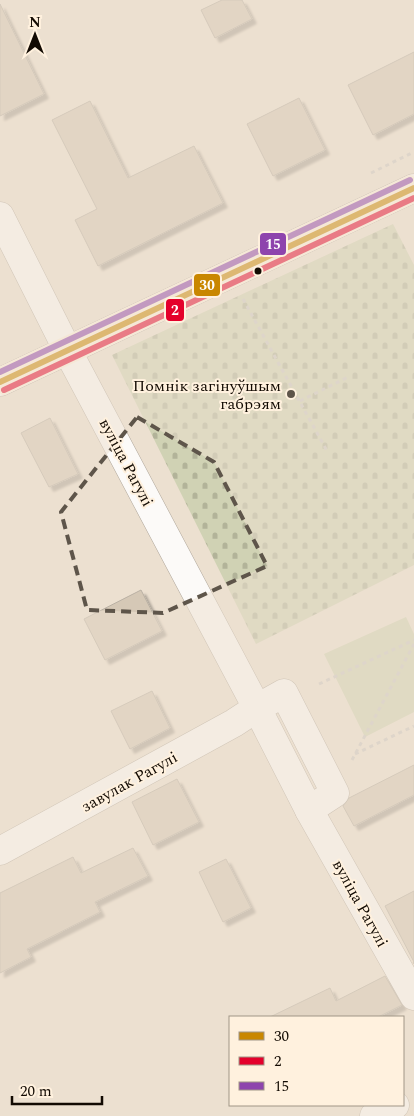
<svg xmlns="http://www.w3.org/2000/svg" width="414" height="1116" font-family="Spectral,serif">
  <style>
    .grass { fill: #d0d2b4 }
    .cemetery { fill: url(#cemetery-stones) }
    .building { fill: #d5c8b6; stroke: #b9b0a3; filter: url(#shadow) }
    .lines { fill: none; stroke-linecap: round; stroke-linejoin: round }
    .minor-casing { stroke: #afa69a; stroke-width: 29 }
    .major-casing { stroke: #afa69a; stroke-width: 29 }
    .path { stroke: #ccc8c4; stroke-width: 3; stroke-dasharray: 4 4; stroke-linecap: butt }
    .minor { stroke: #fcfaf8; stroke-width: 28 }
    .major { stroke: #fcfaf8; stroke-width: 28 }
    .bus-1-casing { stroke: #fff1de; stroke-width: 10 }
    .bus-2-casing { stroke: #fff1de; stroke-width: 10 }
    .bus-3-casing { stroke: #fff1de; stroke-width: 10 }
    .bus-1 { stroke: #c98700; stroke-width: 6 }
    .bus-2 { stroke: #e4002b; stroke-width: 6 }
    .bus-3 { stroke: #8e44ad; stroke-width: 6 }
    .marked { fill: none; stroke: #5e554a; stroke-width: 4; stroke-dasharray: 10 6; stroke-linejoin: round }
    .bus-dot { fill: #120a02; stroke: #fff1de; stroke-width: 2 }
    .poi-dot { fill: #5e554a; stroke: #fff1de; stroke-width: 2 }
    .labels { text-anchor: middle; stroke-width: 4; stroke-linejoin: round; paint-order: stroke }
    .poi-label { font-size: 16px; fill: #120a02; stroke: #fff1de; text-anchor: end }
    .street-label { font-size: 16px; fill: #120a02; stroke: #fff1de }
    .line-badge { stroke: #fff1de; stroke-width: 2 }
    .badge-label { font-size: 14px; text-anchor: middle; font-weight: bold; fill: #fff }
  </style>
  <defs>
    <pattern id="cemetery-stones" width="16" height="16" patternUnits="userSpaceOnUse" patternTransform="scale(1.25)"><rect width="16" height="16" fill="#d0d2b4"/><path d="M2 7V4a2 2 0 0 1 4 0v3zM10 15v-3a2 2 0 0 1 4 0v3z" fill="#b2b399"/></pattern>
    <filter id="shadow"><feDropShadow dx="4.5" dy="4.5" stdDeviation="1" flood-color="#0004"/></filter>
  </defs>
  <rect width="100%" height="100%" fill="#ece0d0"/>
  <polygon class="grass" points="406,617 414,634 414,712 365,737 324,654"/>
  <polygon class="cemetery" points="393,224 414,265 414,565 256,644 112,355"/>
  <g class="building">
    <polygon points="222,0 242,0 252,19 215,38 201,10"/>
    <polygon points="0,4 44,94 0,116"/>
    <polygon points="414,52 414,114 373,135 348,85"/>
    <polygon points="299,98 325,150 273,176 247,124"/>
    <polygon points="90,101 128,178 194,146 223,203 98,266 75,220 97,209 52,120"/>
    <polygon points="50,418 78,474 49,487 21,433"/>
    <polygon points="141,590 162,631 105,660 84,619"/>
    <polygon points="152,691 170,728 130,749 111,711"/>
    <polygon points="414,765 414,795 354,826 343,806 349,798"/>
    <polygon points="177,779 199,822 153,845 132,802"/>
    <polygon points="133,848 148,876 95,902 100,912 27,949 31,957 0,973 0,893 73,857 81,873"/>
    <polygon points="226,859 251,908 223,922 199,872"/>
    <polygon points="414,891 414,964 413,962 414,962 385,906"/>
    <polygon points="385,976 402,1005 378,1017 270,1017 330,988 336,1001"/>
  </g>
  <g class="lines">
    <defs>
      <g id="minor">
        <polyline points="0,216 74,363 257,708 309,810 335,793 284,693 257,708 234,723 0,851"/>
        <polyline points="309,810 414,996"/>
        <polyline points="374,1116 395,1105"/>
      </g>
      <polyline id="major" points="0,382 414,188"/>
    </defs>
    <use href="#minor" class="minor-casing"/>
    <use href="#major" class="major-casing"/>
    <g class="path">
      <polyline points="371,173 414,152"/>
      <polyline points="243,299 327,451"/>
      <polyline points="300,401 348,377"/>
      <polyline points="319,684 414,640"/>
      <polyline points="355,754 414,726"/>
      <polyline points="352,760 414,644"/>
    </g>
    <use href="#minor" class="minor"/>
    <use href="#major" class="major"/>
    <defs>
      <polyline id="bus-1" points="0,382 414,188"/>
      <polyline id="bus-2" points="4,390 414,198"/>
      <polyline id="bus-3" points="0,372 410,180"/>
    </defs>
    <use href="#bus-1" class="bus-1-casing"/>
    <use href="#bus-2" class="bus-2-casing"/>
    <use href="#bus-3" class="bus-3-casing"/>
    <use href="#bus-1" class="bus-1"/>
    <use href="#bus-2" class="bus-2"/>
    <use href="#bus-3" class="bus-3"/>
  </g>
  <path d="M0 0H414V1116H0ZM 137,417 L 214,462 L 267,566 L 163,613 L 87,610 L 61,512 Z" fill="#ece0d0" fill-opacity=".55" fill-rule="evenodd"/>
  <path class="marked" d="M 137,417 L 214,462 L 267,566 L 163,613 L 87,610 L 61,512 Z"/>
  <circle class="bus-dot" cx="258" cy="271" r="4.5"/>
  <circle class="poi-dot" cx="291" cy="394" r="5"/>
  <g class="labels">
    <g class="poi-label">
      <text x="281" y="391">Помнік загінуўшым<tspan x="281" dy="18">габрэям</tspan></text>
    </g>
    <g class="street-label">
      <text transform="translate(127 462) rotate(62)" y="6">вуліца Рагулі</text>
      <text transform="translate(129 781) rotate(-29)" y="6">завулак Рагулі</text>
      <text transform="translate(361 903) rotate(61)" y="6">вуліца Рагулі</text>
    </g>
  </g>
  <g class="line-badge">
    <rect x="259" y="232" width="28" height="24" rx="5" fill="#8e44ad"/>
    <rect x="193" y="273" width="28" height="24" rx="5" fill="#c98700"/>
    <rect x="165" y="298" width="20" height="24" rx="5" fill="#e4002b"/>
  </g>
  <g class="badge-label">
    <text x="273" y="249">15</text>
    <text x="207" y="290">30</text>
    <text x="175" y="315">2</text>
  </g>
  <rect x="229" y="1016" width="175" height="90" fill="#fff1de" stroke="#a09586"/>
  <rect x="239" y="1032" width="25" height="8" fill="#c98700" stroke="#a09586"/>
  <text x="274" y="1041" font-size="15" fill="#120a02">30</text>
  <rect x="239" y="1057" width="25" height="8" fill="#e4002b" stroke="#a09586"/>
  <text x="274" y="1066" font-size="15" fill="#120a02">2</text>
  <rect x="239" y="1082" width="25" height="8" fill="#8e44ad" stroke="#a09586"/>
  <text x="274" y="1091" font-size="15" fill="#120a02">15</text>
  <g transform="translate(35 35)" stroke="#fff1de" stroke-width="4" paint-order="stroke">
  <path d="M0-4L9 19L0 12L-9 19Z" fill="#120a02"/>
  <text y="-8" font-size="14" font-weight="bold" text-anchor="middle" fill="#120a02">N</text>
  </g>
  <path d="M12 1096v8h90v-8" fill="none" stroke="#120a02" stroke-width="2.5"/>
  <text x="20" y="1096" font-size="15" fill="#120a02" stroke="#fff1de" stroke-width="4" paint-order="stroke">20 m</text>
</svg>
